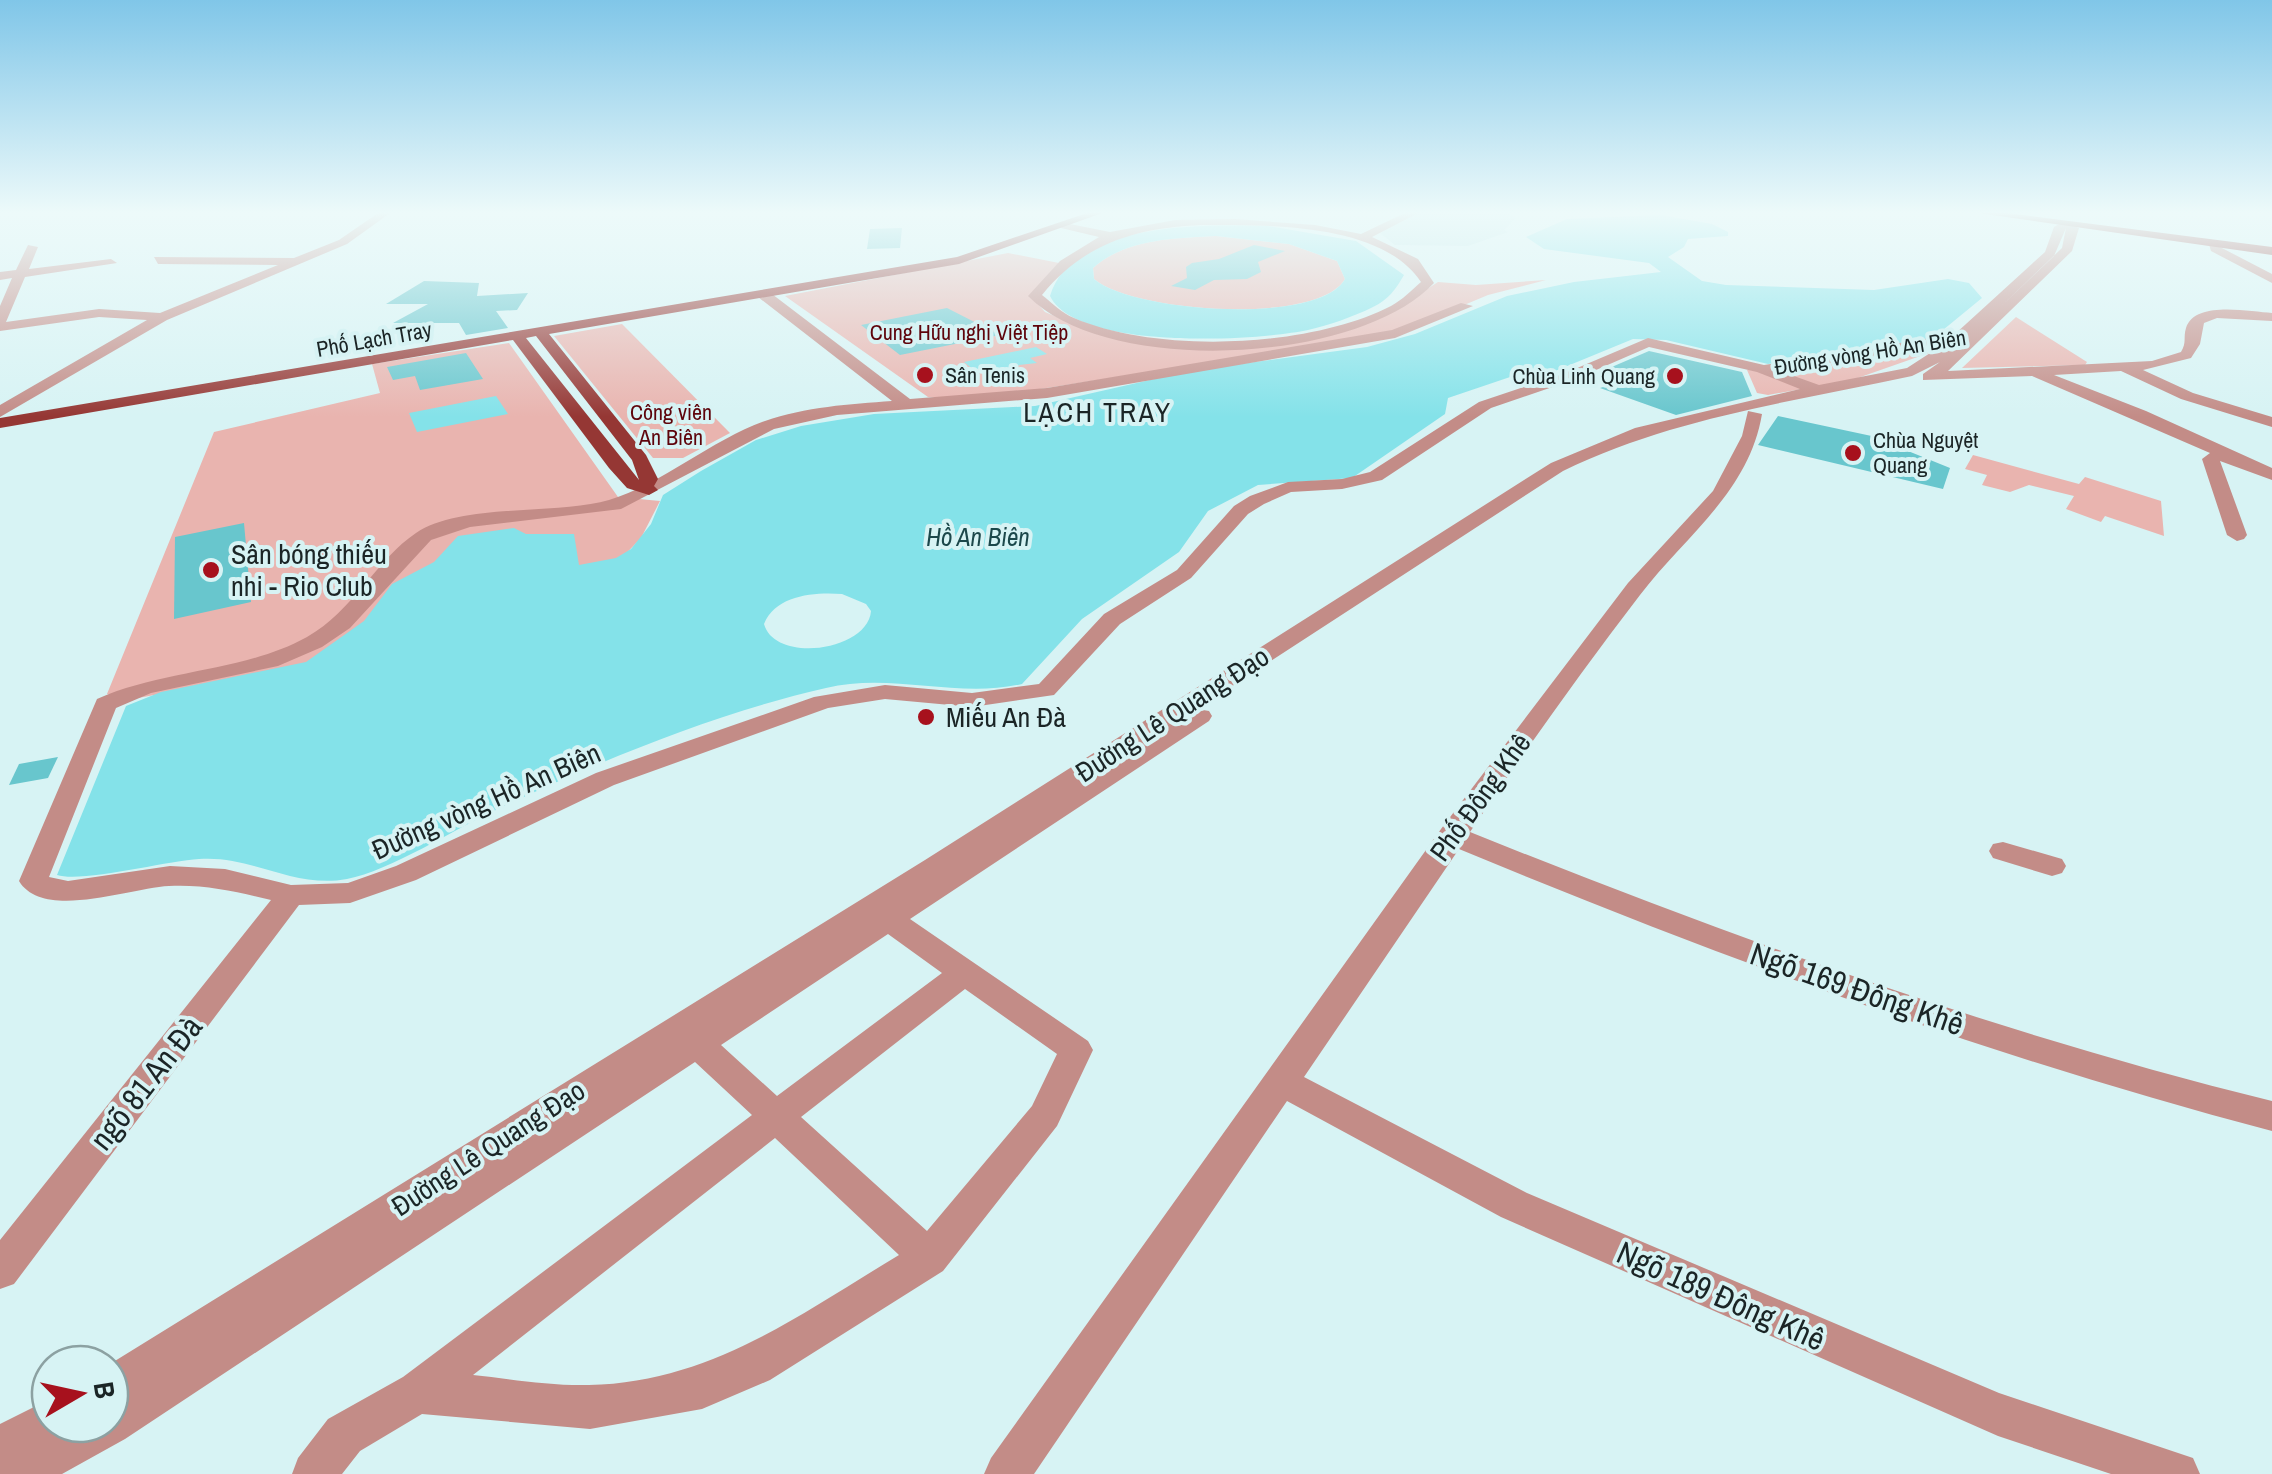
<svg xmlns="http://www.w3.org/2000/svg" width="2272" height="1474" font-family="'Archivo Narrow',sans-serif">
  <style>
    .built { fill: #c1e6e8 }
    .green { fill: #e9b4af }
    .water { fill: #84e2e9; fill-rule: evenodd }
    .building { fill: #68c6cd }
    .lines { fill: none; stroke-linecap: round; stroke-linejoin: round }
    .minor { fill: #c38c87; fill-rule: evenodd }
    .major { fill: #953734; fill-rule: evenodd }
    .poi-dot { fill: #a7111d; stroke: #d7f3f4; stroke-width: 4 }
    .labels { text-anchor: middle; stroke-width: 8; stroke-linejoin: round; paint-order: stroke }
    .far-park-label { font-size: 22px; fill: #5e040b; stroke: #d7f3f4 }
    .far-street-label { font-size: 22px; fill: #1b2526; stroke: #d7f3f4 }
    .far-poi-label { font-size: 22px; fill: #1b2526; stroke: #d7f3f4; text-anchor: start }
    .far-water-label { font-size: 25px; font-style: italic; fill: #1c484b; stroke: #d7f3f4 }
    .far-quarter-label { font-size: 28px; letter-spacing: 2.5px; fill: #1b2526; stroke: #d7f3f4 }
    .poi-label { font-size: 28px; fill: #1b2526; stroke: #d7f3f4; text-anchor: start }
    .street-label { font-size: 28px; fill: #1b2526; stroke: #d7f3f4 }
    .near-street-label { font-size: 32px; fill: #1b2526; stroke: #d7f3f4 }
  </style>
  <rect width="100%" height="100%" fill="#d7f3f4"/>
  <polygon class="built" points="1421,211 1504,211 1516,218 1504,230 1508,232 1468,246 1395,245 1380,233"/>
  <g class="green">
    <path d="M 1216,236 L 1289,244 L 1337,261 L 1345,279 C 1318,326 1132,312 1094,279 L 1093,268 C 1125,239 1175,238 1216,236 Z"/>
    <polygon points="1008,253 1059,263 1030,295 1045,312 1097,334 1127,341 1275,343 1387,315 1438,282 1476,285 1546,280 1488,295 1395,334 983,398 928,397 785,296"/>
    <polygon points="2016,317 2087,362 2085,365 1962,368"/>
    <polygon points="622,324 730,433 683,458 653,458 554,336"/>
    <polygon points="509,343 618,497 660,501 641,538 616,564 377,620 301,668 138,698 107,694 214,432 380,393 372,364"/>
    <polygon points="1915,348 1929,353 1852,380 1768,395 1757,393 1747,370 1801,369"/>
    <polygon points="1973,455 2079,484 2085,477 2161,501 2164,536 2105,516 2101,522 2066,509 2074,496 2029,485 2010,492 1982,485 1987,475 1965,469"/>
  </g>
  <g class="water">
    <path d="M 1661,215 L 1712,224 L 1728,232 L 1728,236 L 1688,239 L 1684,247 L 1668,257 L 1702,281 L 1726,285 L 1874,290 L 1948,279 L 1969,283 L 1982,298 L 1932,339 L 1768,364 L 1666,340 L 1633,339 L 1543,376 L 1516,375 L 1448,398 L 1445,414 L 1352,478 L 1258,485 L 1208,511 L 1179,552 L 1082,619 L 1022,684 C 957,699 891,672 826,688 C 716,713 600,761 498,809 C 456,828 390,871 347,879 C 294,889 252,855 199,859 C 166,861 82,883 57,875 L 126,706 L 161,692 L 306,662 L 364,621 L 392,584 L 434,562 L 458,536 L 514,528 L 526,534 L 574,534 L 579,565 L 616,558 L 631,549 L 651,524 L 663,495 L 701,471 L 756,440 L 801,426 L 874,414 L 1035,406 L 1194,370 L 1367,347 L 1415,334 L 1507,296 L 1574,282 L 1661,272 L 1649,263 L 1544,249 L 1526,237 L 1567,219 ZM 842,594 L 866,604 L 871,611 C 868,651 775,664 764,624 C 776,595 814,592 842,594 Z"/>
    <path d="M 1268,226 L 1356,241 L 1404,275 C 1396,289 1388,300 1373,307 C 1353,317 1329,325 1308,330 C 1256,341 1077,351 1050,296 C 1073,220 1206,225 1268,226 ZM 1216,236 L 1289,244 L 1337,261 L 1345,279 C 1319,326 1132,312 1094,279 L 1093,268 C 1125,239 1175,238 1216,236 Z"/>
    <polygon points="1036,347 1047,354 1030,358 1037,363 1019,365 1014,371 997,371 992,366 974,370 964,362"/>
    <polygon points="496,396 508,414 417,432 409,413"/>
  </g>
  <g class="building">
    <polygon points="902,228 900,248 867,249 870,229"/>
    <polygon points="1254,245 1285,251 1258,262 1261,272 1247,279 1214,280 1195,290 1171,286 1187,278 1186,267 1192,263 1219,259"/>
    <polygon points="424,281 479,283 477,296 528,293 517,310 496,311 508,328 466,335 459,323 393,323 428,304 386,304"/>
    <polygon points="947,308 1000,335 900,355 861,325"/>
    <polygon points="1649,351 1742,372 1752,396 1676,415 1600,388 1618,382 1600,372"/>
    <polygon points="466,353 483,379 420,390 415,376 393,380 387,367"/>
    <polygon points="1778,416 1909,444 1908,451 1950,468 1943,489 1758,445"/>
    <polygon points="244,523 251,602 174,619 175,537"/>
    <polygon points="58,757 48,778 9,785 19,764"/>
  </g>
  <g class="lines">
    <g class="minor">
      <polygon points="381,211 393,211 347,244 167,320 0,417 0,405 147,320 99,317 0,331 0,306 12,278 0,280 0,272 16,270 28,245 38,247 29,269 111,259 117,263 25,277 6,322 99,309 160,313 278,265 158,264 154,257 294,258 339,240"/>
      <path d="M 1409,211 L 1422,211 L 1372,237 L 1418,259 L 1434,283 C 1358,364 1108,377 1028,296 L 1060,261 L 1099,237 L 1061,228 L 1065,223 L 1110,232 L 1175,220 L 1235,219 L 1315,225 L 1361,234 ZM 1201,225 C 1267,225 1381,222 1421,282 C 1412,290 1402,300 1391,306 C 1309,348 1158,354 1074,318 C 1062,313 1052,303 1042,295 C 1084,243 1136,228 1201,225 Z"/>
      <path d="M 2063,222 L 2079,228 L 2072,251 L 1948,371 L 2152,361 L 2181,352 C 2187,342 2183,338 2186,328 C 2195,300 2250,312 2272,313 L 2272,321 L 2217,318 L 2204,323 L 2200,344 L 2191,358 L 2143,370 L 2193,393 L 2272,417 L 2272,427 L 2181,399 L 2121,371 L 2054,375 L 2146,411 L 2272,468 L 2272,480 L 2220,461 L 2247,535 L 2244,539 L 2237,541 L 2227,535 L 2202,459 L 2210,453 L 2032,376 L 1923,380 L 1923,374 L 1940,362 L 1912,376 C 1793,402 1674,417 1563,471 L 1197,709 L 1209,711 L 1212,716 L 1209,721 L 910,919 L 1088,1041 L 1093,1050 L 1057,1126 L 943,1271 L 770,1380 L 702,1409 L 590,1429 L 422,1414 L 360,1451 L 342,1474 L 292,1474 L 298,1458 L 328,1419 L 403,1377 L 752,1115 L 695,1062 L 125,1439 L 62,1474 L 0,1474 L 0,1424 L 50,1399 L 50,1424 L 110,1424 L 110,1364 L 925,860 L 1551,463 L 1635,428 L 1800,389 L 1757,372 L 1649,347 L 1573,380 L 1491,408 L 1382,480 L 1342,489 L 1291,492 L 1264,504 L 1248,514 L 1191,578 L 1120,624 L 1054,695 L 972,707 L 885,699 L 828,708 L 614,785 L 416,880 L 350,903 L 299,905 L 14,1284 L 0,1289 L 0,1240 L 271,900 C 238,892 204,884 169,886 C 130,888 43,921 19,881 L 97,699 C 165,669 244,672 307,637 C 353,611 377,559 416,533 C 460,503 558,515 609,500 C 661,485 713,439 765,421 C 805,407 850,404 892,401 L 758,297 L 758,291 L 768,291 L 910,399 L 1047,388 L 1392,330 L 1461,303 L 1473,306 L 1395,338 L 1047,398 L 837,415 L 774,429 L 621,509 L 470,527 L 431,540 L 350,628 L 322,647 L 278,666 L 151,693 L 116,708 L 49,877 L 68,881 L 170,866 L 225,869 L 291,885 L 348,883 L 396,866 L 596,773 L 814,697 L 885,685 L 972,693 L 1039,684 L 1104,614 L 1177,570 L 1234,506 L 1250,496 L 1288,482 L 1342,479 L 1370,472 L 1479,402 L 1563,374 L 1648,338 L 1764,365 L 1955,334 L 2045,252 L 2054,227 ZM 2066,228 L 2062,248 L 1997,310 L 2054,256 ZM 1944,344 L 1907,368 L 1819,385 L 1780,371 ZM 888,934 L 942,973 L 777,1096 L 721,1045 ZM 965,989 L 1057,1054 L 1032,1106 L 927,1231 L 801,1117 ZM 775,1138 L 899,1255 C 799,1315 711,1382 589,1385 C 551,1386 511,1379 473,1375 Z"/>
      <polygon points="2208,241 2216,241 2220,247 2272,274 2272,283 2211,251"/>
      <path d="M 1748,411 L 1762,414 C 1749,492 1685,536 1640,595 C 1581,672 1524,752 1470,832 C 1733,938 1997,1033 2272,1101 L 2272,1131 C 1993,1058 1725,959 1459,849 L 1304,1077 L 1527,1193 L 1999,1393 L 2193,1458 L 2200,1474 L 2111,1474 L 1998,1436 L 1501,1217 L 1287,1101 L 1034,1474 L 984,1474 L 991,1458 L 1441,829 L 1628,583 L 1713,491 L 1742,436 Z"/>
      <polygon points="2003,842 2062,859 2066,866 2062,873 2052,876 1993,858 1989,851 1993,844"/>
    </g>
    <g class="major">
      <path d="M 1093,211 L 1108,211 L 959,264 L 549,334 L 646,455 L 658,479 L 654,486 L 658,490 L 649,495 L 627,488 L 609,468 L 513,340 L 0,428 L 0,418 L 957,257 ZM 536,336 L 632,460 L 639,480 L 526,338 Z"/>
      <polygon points="1964,211 1992,211 2272,247 2272,255"/>
    </g>
  </g>
  <linearGradient id="sky" x2="0" y2="1"><stop stop-color="#80c6e8"/><stop offset="0.51" stop-color="#edfafa"/><stop offset="1" stop-color="#edfafa" stop-opacity="0"/></linearGradient>
  <rect width="2272" height="417" fill="url(#sky)"/>
  <g class="poi-dot">
    <circle cx="925" cy="375" r="10"/>
    <circle cx="1675" cy="376" r="10"/>
    <circle cx="1853" cy="453" r="10"/>
    <circle cx="211" cy="570" r="10"/>
    <circle cx="926" cy="717" r="10"/>
  </g>
  <g class="labels">
    <g class="far-park-label">
      <text x="969" y="340">Cung Hữu nghị Việt Tiệp</text>
      <text x="671" y="420">Công viên<tspan x="671" dy="25">An Biên</tspan></text>
    </g>
    <g class="far-street-label">
      <text transform="translate(374 339) rotate(-10)" y="8">Phố Lạch Tray</text>
      <text transform="translate(1870 352) rotate(-9)" y="8">Đường vòng Hồ An Biên</text>
    </g>
    <g class="far-poi-label">
      <text x="945" y="383">Sân Tenis</text>
      <text x="1655" y="384" text-anchor="end">Chùa Linh Quang</text>
      <text x="1873" y="448">Chùa Nguyệt<tspan x="1873" dy="25">Quang</tspan></text>
    </g>
    <g class="far-water-label">
      <text x="978" y="546">Hồ An Biên</text>
    </g>
    <g class="far-quarter-label">
      <text x="1098" y="422">LẠCH TRAY</text>
    </g>
    <g class="poi-label">
      <text x="231" y="564">Sân bóng thiếu<tspan x="231" dy="32">nhi - Rio Club</tspan></text>
      <text x="946" y="727">Miếu An Đà</text>
    </g>
    <g class="street-label">
      <text transform="translate(1172 714) rotate(-33)" y="10">Đường Lê Quang Đạo</text>
      <text transform="translate(1480 797) rotate(-54)" y="10">Phố Đông Khê</text>
      <text transform="translate(486 801) rotate(-24)" y="10">Đường vòng Hồ An Biên</text>
      <text transform="translate(488 1148) rotate(-33)" y="10">Đường Lê Quang Đạo</text>
    </g>
    <g class="near-street-label">
      <text transform="translate(1857 989) rotate(19)" y="11">Ngõ 169 Đông Khê</text>
      <text transform="translate(146 1083) rotate(-52)" y="11">ngõ 81 An Đà</text>
      <text transform="translate(1721 1296) rotate(24)" y="11">Ngõ 189 Đông Khê</text>
    </g>
  </g>
  <g transform="translate(80 1394) rotate(81)"><circle r="48" fill="#d7f3f4" stroke="#8ca1a2" stroke-width="2.5"/>
  <path d="M0-8L18 38L0 25L-18 38Z" fill="#a7111d"/>
  <text y="-15" font-size="28" font-weight="bold" text-anchor="middle" fill="#1b2526">B</text>
  </g>
</svg>
